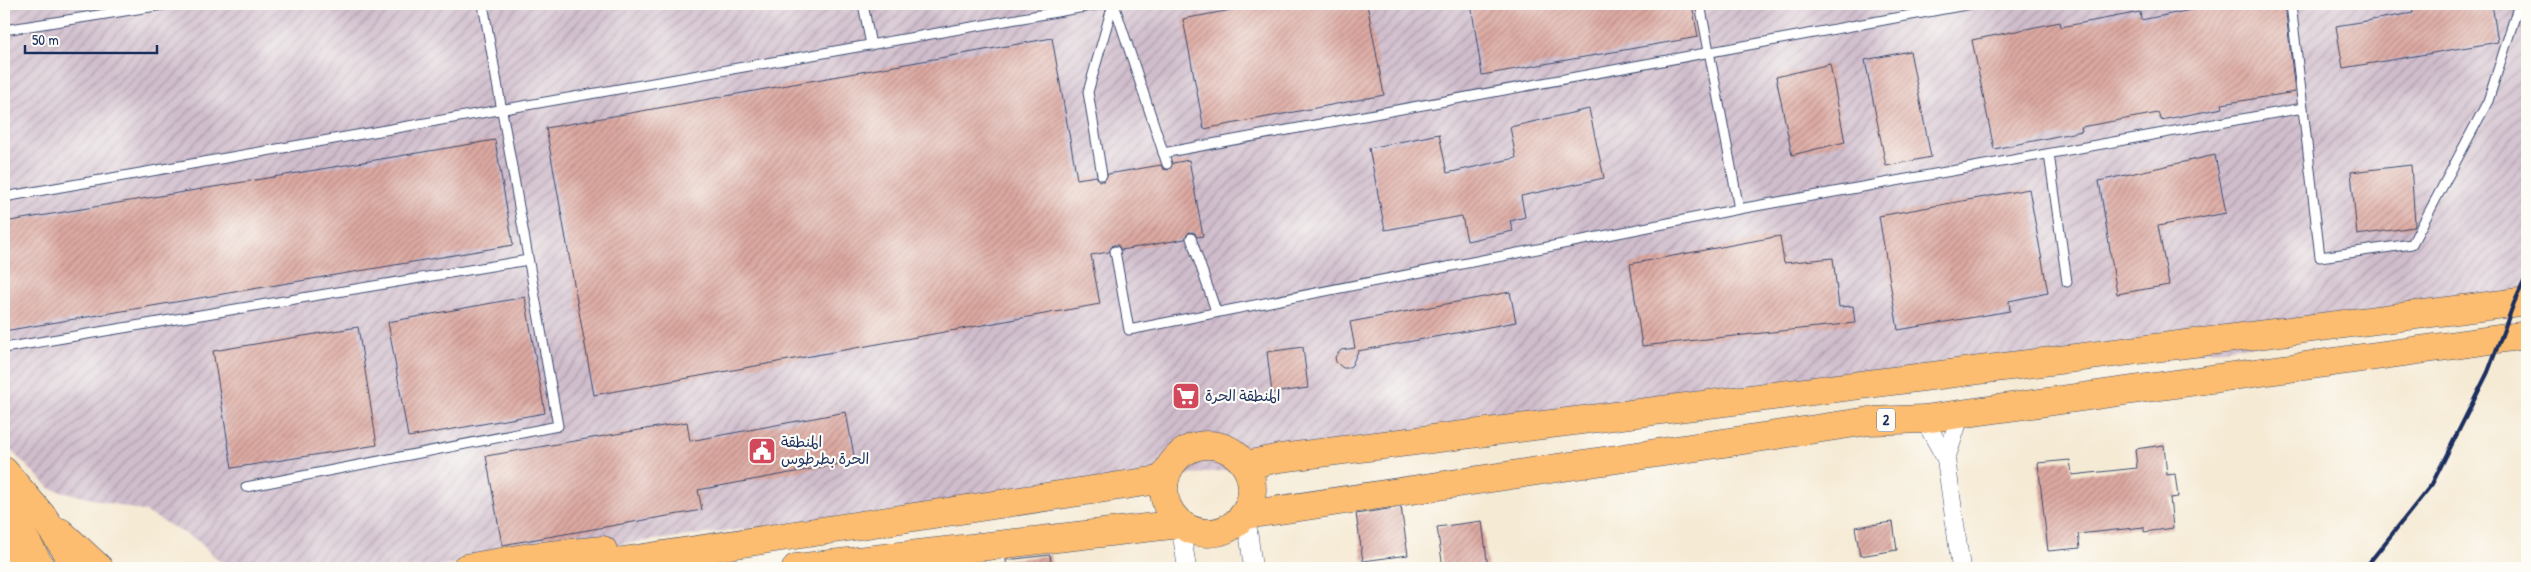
<svg xmlns="http://www.w3.org/2000/svg" width="2531" height="572" font-family="'Patrick Hand','Playpen Sans Arabic',sans-serif">
  <style>
    .industrial { fill: url(#industrial-furrows) }
    .building { fill: url(#building-hatch) }
    .lines { fill: none; stroke-linecap: round; stroke-linejoin: round }
    .service-casing { stroke: #3c4b70; stroke-width: 11 }
    .minor-casing { stroke: #3c4b70; stroke-width: 19 }
    .primary-casing { stroke: #3c4b70; stroke-width: 29 }
    .trunk-casing { stroke: #3c4b70; stroke-width: 29 }
    .service { stroke: #fff; stroke-width: 9 }
    .minor { stroke: #fff; stroke-width: 18 }
    .primary { stroke: #fcbd6f; stroke-width: 28 }
    .trunk { stroke: #fcbd6f; stroke-width: 28 }
    .rail { stroke: #1b2f5e; stroke-width: 4 }
    .labels { text-anchor: middle; stroke-width: 4.5; stroke-linejoin: round; paint-order: stroke }
    .shield { fill: #fdfcf7; stroke: #5f6c8c; stroke-width: 1 }
    .shield-label { font-size: 14px; font-weight: bold; fill: #1b2f5e }
    .poi-label { font-size: 15px; fill: #1b2f5e; stroke: #fdfcf7; text-anchor: start }
  </style>
  <defs>
    <pattern id="industrial-furrows" width="10" height="10" patternUnits="userSpaceOnUse" patternTransform="scale(1.25)"><rect width="10" height="10" fill="#d0bdcc"/><path d="M-1 1l2-2M0 10L10 0M9 11l2-2" fill="none" stroke="#a89aa9"/></pattern>
    <pattern id="building-hatch" width="6" height="6" patternUnits="userSpaceOnUse" patternTransform="scale(1.25)"><rect width="6" height="6" fill="#dda9a1"/><path d="M-1 1l2-2M0 6l6-6M5 7l2-2" fill="none" stroke="#b28a86"/></pattern>
  </defs>
  <rect width="100%" height="100%" fill="#fdfcf7"/>
  <filter id="ink" filterUnits="userSpaceOnUse"><feTurbulence type="fractalNoise" baseFrequency=".02" numOctaves="2"/><feDisplacementMap in="SourceGraphic" scale="10" xChannelSelector="R" yChannelSelector="G"/><feConvolveMatrix kernelMatrix="1 2 1 2 8 2 1 2 1" color-interpolation-filters="sRGB"/></filter>
  <filter id="wash" filterUnits="userSpaceOnUse"><feTurbulence type="fractalNoise" baseFrequency=".0096" numOctaves="4" result="noise"/><feDisplacementMap in="SourceGraphic" scale="20" xChannelSelector="R" yChannelSelector="G"/><feGaussianBlur stdDeviation="1.12" result="paint"/><feColorMatrix in="noise" values="0 0 0 0 0 0 0 0 0 0 0 0 0 0 0 0 0 1.4 0 .05"/><feComposite in="paint" operator="in"/></filter>
  <g filter="url(#wash)">
    <rect width="100%" height="100%" fill="#f5ead4"/>
    <polygon class="industrial" points="4,4 2527,4 2527,312 424,568 226,568 198,541 146,512 51,489 4,444"/>
    <g id="blocks">
      <g class="building">
        <polygon points="1263,4 1367,4 1384,95 1204,129 1183,19"/>
        <polygon points="1471,4 1692,4 1698,37 1482,75"/>
        <polygon points="2206,4 2285,4 2295,92 2222,104 2223,108 2161,120 2158,113 2081,127 2082,131 1994,149 1972,40 2060,22 2061,27 2140,12 2141,20 2206,7"/>
        <polygon points="2412,4 2492,4 2498,42 2343,68 2336,26 2413,13"/>
        <polygon points="1052,38 1077,179 1096,176 1099,181 1104,181 1108,174 1161,165 1163,169 1168,170 1173,163 1189,160 1203,236 1197,237 1195,233 1189,232 1185,239 1121,250 1118,245 1113,245 1109,252 1091,255 1100,304 594,395 546,128"/>
        <polygon points="1910,51 1931,157 1886,166 1865,60"/>
        <polygon points="1830,64 1845,142 1792,155 1776,77"/>
        <polygon points="1589,109 1604,178 1521,196 1525,217 1510,221 1513,231 1467,241 1462,216 1385,230 1369,148 1439,134 1447,173 1516,158 1510,127"/>
        <polygon points="495,140 513,245 4,331 4,222"/>
        <polygon points="2215,155 2226,213 2158,226 2169,285 2117,294 2099,181"/>
        <polygon points="2411,165 2415,224 2414,227 2357,235 2351,172"/>
        <polygon points="2029,189 2048,293 2009,301 2010,311 1898,330 1879,216"/>
        <polygon points="1780,236 1784,263 1833,258 1839,307 1853,306 1855,323 1642,346 1630,264"/>
        <polygon points="1510,292 1516,322 1358,351 1352,365 1348,368 1343,368 1336,362 1335,357 1341,350 1355,348 1350,322"/>
        <polygon points="525,297 545,413 408,437 388,322"/>
        <polygon points="358,327 377,445 232,468 213,351"/>
        <polygon points="1303,347 1308,388 1272,393 1267,352"/>
        <polygon points="846,412 855,461 698,490 702,510 502,545 486,456 687,422 690,441"/>
        <polygon points="2164,445 2167,475 2175,474 2178,497 2170,498 2173,528 2144,532 2144,527 2078,534 2080,548 2048,551 2038,463 2070,460 2072,475 2137,468 2135,449"/>
        <polygon points="1401,507 1408,555 1363,561 1356,514"/>
        <polygon points="1482,521 1488,568 1443,568 1437,527"/>
        <polygon points="1893,522 1897,550 1860,556 1855,527"/>
        <polygon points="1050,555 1052,568 1007,568 1006,560"/>
      </g>
    </g>
  </g>
  <g filter="url(#ink)">
    <use href="#blocks" fill-opacity="0" stroke="#3c4b70" stroke-width="1"/>
    <g class="lines">
      <defs>
        <g id="service">
          <polyline points="863,4 871,45"/>
          <polyline points="1114,4 1167,164"/>
          <polyline points="1700,4 1739,209"/>
          <polyline points="2291,4 2320,257 2412,244 2488,101 2519,4"/>
          <polyline points="4,30 169,4"/>
          <polyline points="1163,153 1971,4"/>
          <polyline points="2049,154 2067,282"/>
          <polyline points="1102,175 1088,92 1113,4"/>
          <polyline points="4,197 1102,4"/>
          <polyline points="1191,238 1216,311"/>
          <polyline points="1115,251 1129,330 1739,209 2303,108"/>
          <polyline points="4,348 528,260"/>
          <polyline points="246,487 558,426 483,4"/>
        </g>
        <g id="minor">
          <polyline points="1924,419 1946,459 1961,568"/>
          <polyline points="1946,459 1961,413"/>
          <polyline points="1246,515 1253,568"/>
          <polyline points="1180,524 1187,568"/>
        </g>
        <g id="primary">
          <circle cx="1208" cy="489" r="44"/>
          <polyline points="1246,465 1280,458 2527,301"/>
          <polyline points="1246,515 1869,421 1924,419 2527,335"/>
          <polyline points="60,532 99,568"/>
          <polyline points="466,568 530,557 603,550"/>
          <polyline points="577,568 1165,479"/>
          <polyline points="796,568 1180,524"/>
        </g>
        <g id="trunk">
          <polyline points="4,471 44,518 78,568"/>
          <polyline points="4,511 22,534 41,568"/>
          <polyline points="4,546 17,568"/>
        </g>
      </defs>
      <use href="#service" class="service-casing"/>
      <use href="#minor" class="minor-casing"/>
      <use href="#primary" class="primary-casing"/>
      <use href="#trunk" class="trunk-casing"/>
      <use href="#service" class="service"/>
      <use href="#minor" class="minor"/>
      <use href="#primary" class="primary"/>
      <use href="#trunk" class="trunk"/>
      <polyline class="rail" points="2365,568 2432,484 2488,372 2514,303 2527,275"/>
    </g>
  </g>
  <defs>
    <symbol id="supermarket-square" viewBox="-11 -11 22 22"><rect x="-9" y="-9" width="18" height="18" rx="4" fill="#d1495b" stroke="#fdfcf7"/><path d="M-6-5.5h2.5l.6 2H6L4.5 2H-2.5L-4.4-4H-6ZM-1.5 3.2a1.3 1.3 0 1 0 .1 0ZM3 3.2a1.3 1.3 0 1 0 .1 0Z" fill="#fff"/></symbol>
    <symbol id="civic-square" viewBox="-11 -11 22 22"><rect x="-9" y="-9" width="18" height="18" rx="4" fill="#d1495b" stroke="#fdfcf7"/><path d="M-.6-6.5H3V-4.5H.6V-3L4-1V1h2V6H-6V1h2V-1L-.6-3ZM-1.2 2.5V6h2.4V2.5Z" fill="#fff"/></symbol>
  </defs>
  <g fill-rule="evenodd">
    <use href="#supermarket-square" x="1170" y="380" width="32" height="32"/>
    <use href="#civic-square" x="746" y="435" width="32" height="32"/>
  </g>
  <g class="labels">
    <rect class="shield" x="1877" y="408.5" width="18" height="23" rx="4"/>
    <g class="shield-label">
      <text x="1886" y="425">2</text>
    </g>
    <g class="poi-label">
      <text x="1205" y="401">المنطقة الحرة</text>
      <text x="781" y="447">المنطقة<tspan x="781" dy="17">الحرة بطرطوس</tspan></text>
    </g>
  </g>
  <rect width="2531" height="572" fill="none" stroke="#fdfcf7" stroke-width="20"/>
  <path d="M25 45v8h132v-8" fill="none" stroke="#1b2f5e" stroke-width="2.5"/>
  <text x="32" y="45" font-size="15" fill="#1b2f5e" stroke="#fdfcf7" stroke-width="4" paint-order="stroke">50 m</text>
</svg>
